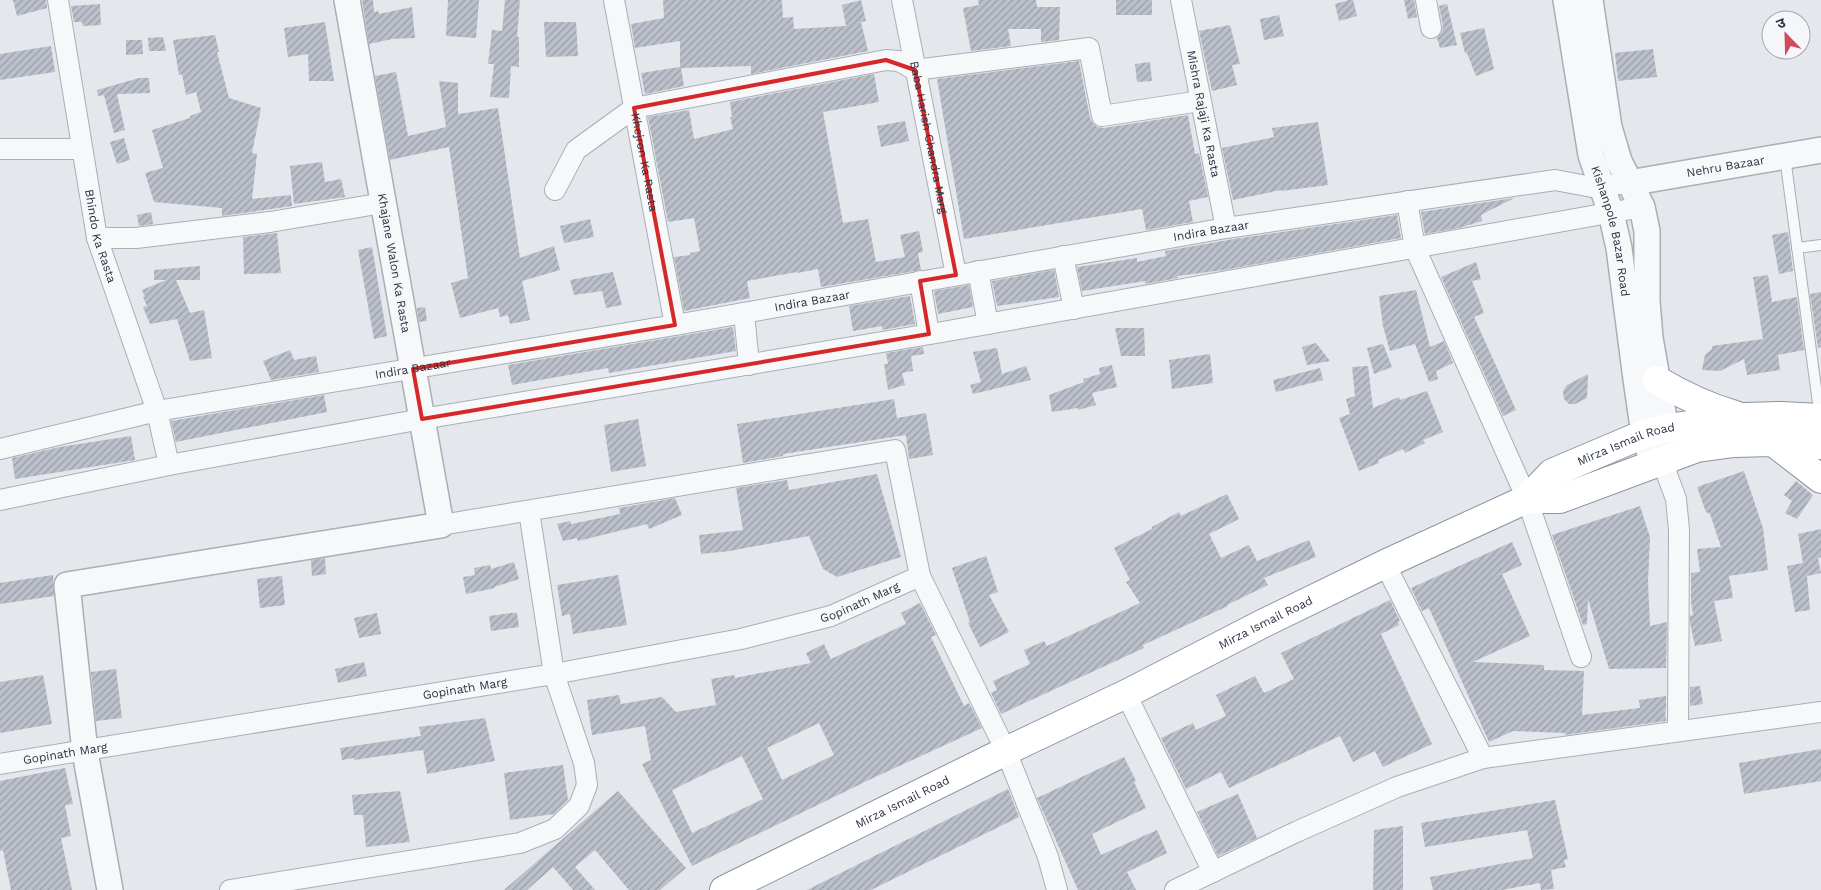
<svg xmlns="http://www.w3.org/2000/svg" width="1821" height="890" font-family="'Work Sans','Noto Sans Devanagari',sans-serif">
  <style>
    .building { fill: url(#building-hatch); fill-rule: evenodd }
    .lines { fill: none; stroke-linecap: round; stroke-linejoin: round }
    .service-casing { stroke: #a9aeb7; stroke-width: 12 }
    .minor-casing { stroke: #a9aeb7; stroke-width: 22 }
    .tertiary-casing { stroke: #a9aeb7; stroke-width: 28 }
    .trunk-casing { stroke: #8b94a3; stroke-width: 30 }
    .service { stroke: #f7f8fa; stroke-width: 10 }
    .minor { stroke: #f7f8fa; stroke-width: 20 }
    .tertiary { stroke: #f7f8fa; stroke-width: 25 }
    .trunk { stroke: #fff; stroke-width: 28 }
    .marked { fill: none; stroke: #d62828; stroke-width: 4; stroke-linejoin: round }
    .labels { text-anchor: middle; stroke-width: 5; stroke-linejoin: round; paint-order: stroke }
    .street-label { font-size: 12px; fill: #2b3445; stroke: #f4f6f9 }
  </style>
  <defs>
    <pattern id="building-hatch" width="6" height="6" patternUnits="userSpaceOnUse" patternTransform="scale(1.25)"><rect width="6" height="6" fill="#bbc0ca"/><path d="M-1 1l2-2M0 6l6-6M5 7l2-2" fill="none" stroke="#989da6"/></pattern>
  </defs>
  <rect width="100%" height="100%" fill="#e4e7ec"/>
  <g class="building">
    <polygon points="13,0 46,0 47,8 17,16"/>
    <polygon points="362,0 373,0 374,12 378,11 379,14 412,7 415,38 392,39 369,44"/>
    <polygon points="448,0 479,0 476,38 446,36"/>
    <polygon points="505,0 520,0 517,37 519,37 519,67 511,66 509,98 490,97 494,64 488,64 492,30 502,31"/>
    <polygon points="663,0 782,0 783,18 793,17 794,29 846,26 842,5 861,0 866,21 861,22 868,51 751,74 751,66 681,68 684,86 645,94 641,73 680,67 680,41 635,48 631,24 664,18"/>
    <polygon points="978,0 1036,0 1037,7 1060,7 1059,40 1041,42 1041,29 1008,29 1011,46 971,51 963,8 979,5"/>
    <rect x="1116" y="0" width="36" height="15"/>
    <polygon points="1349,0 1353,0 1357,16 1339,21 1335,4"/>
    <polygon points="1404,0 1414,0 1417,17 1408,19"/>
    <polygon points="100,4 101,25 83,26 82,22 74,22 71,6"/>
    <polygon points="1447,4 1457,45 1440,48 1437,38 1442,32 1443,26 1439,6"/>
    <polygon points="1279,15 1284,36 1264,40 1260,19"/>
    <polygon points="325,22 334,81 309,81 308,54 288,57 284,28"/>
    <polygon points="544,22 576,22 578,56 546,57"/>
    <polygon points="1230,25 1240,64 1232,65 1237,85 1212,91 1199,31"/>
    <polygon points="1484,28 1494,69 1476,76 1467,53 1465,53 1460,33"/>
    <polygon points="215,35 219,52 217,52 229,98 261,108 252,153 257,154 252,199 291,195 292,206 222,216 222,208 154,202 145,173 163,168 152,130 190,118 190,116 201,112 196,92 186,95 182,74 179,75 173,40"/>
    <polygon points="163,37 166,51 149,51 148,38"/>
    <polygon points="126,40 142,40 143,54 126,55"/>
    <polygon points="51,46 55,72 0,80 0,54"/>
    <polygon points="1653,49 1657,77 1618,81 1615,53"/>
    <polygon points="1079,61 1090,118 1093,123 1097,127 1104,128 1188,115 1195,154 1199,153 1208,197 1189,201 1193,222 1146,230 1142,209 964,239 937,79"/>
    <polygon points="1150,62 1152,81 1137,82 1135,64"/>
    <polygon points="396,72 408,136 446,127 439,81 458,83 458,114 498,108 520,258 554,246 560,270 522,281 530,320 510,324 508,315 500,317 498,308 460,318 451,283 468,278 449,147 390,160 375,76"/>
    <polygon points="874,74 879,102 823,112 843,223 868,219 876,262 905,257 900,235 919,231 923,252 918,253 921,270 821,287 818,269 797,273 797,272 747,281 750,298 684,311 674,257 691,255 690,253 700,251 694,218 668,222 648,117 689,110 694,139 733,129 730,117 732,117 730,102"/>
    <polygon points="139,78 149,78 150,93 117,94 125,130 114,133 104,95 98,96 97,90"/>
    <polygon points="905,121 909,141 881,147 877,126"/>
    <polygon points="1318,122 1328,185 1281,191 1281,190 1233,200 1222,148 1274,137 1272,128"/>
    <polygon points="124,138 130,160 117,164 110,142"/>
    <polygon points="322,162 325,182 341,179 345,197 294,204 290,166"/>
    <polygon points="1514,198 1481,215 1482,221 1459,228 1425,234 1421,212"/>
    <polygon points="151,212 153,224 139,226 137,215"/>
    <polygon points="1397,215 1401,238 1224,270 1177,276 1178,278 1145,284 1145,281 1082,291 1077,267 1137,258 1137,262 1166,256 1165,251 1234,239"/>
    <polygon points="590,219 594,237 564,243 560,226"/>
    <polygon points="1788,232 1793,271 1779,274 1772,235"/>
    <polygon points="277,233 281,273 244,274 243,237"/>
    <polygon points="372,247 387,336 374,339 358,250"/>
    <polygon points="1476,262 1481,279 1472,281 1484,313 1474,317 1516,410 1503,416 1441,277"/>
    <polygon points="200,266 200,280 176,280 190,313 204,310 212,358 190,361 177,319 150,324 143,307 147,306 143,297 145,297 142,290 166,280 154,280 154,270"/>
    <polygon points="1054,270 1059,297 997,306 992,281"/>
    <polygon points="613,272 622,305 606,308 602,291 574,295 570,280"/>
    <polygon points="1768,275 1772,302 1797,297 1804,350 1778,355 1780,370 1747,375 1744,359 1720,371 1702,370 1705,355 1712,349 1712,346 1763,339 1753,277"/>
    <polygon points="969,285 973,307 938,314 934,291"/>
    <polygon points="1416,290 1430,347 1444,341 1453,363 1436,371 1438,379 1429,382 1415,344 1390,351 1383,326 1379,296"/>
    <polygon points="1821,292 1821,347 1818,348 1810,294"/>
    <polygon points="910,296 915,324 882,330 882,326 853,331 849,306"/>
    <polygon points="425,307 427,321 419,322 417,308"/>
    <polygon points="733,327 736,351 609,373 608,368 512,385 508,365"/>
    <polygon points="1115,328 1144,328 1145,356 1121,356"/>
    <polygon points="1316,343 1330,361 1307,365 1302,347"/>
    <polygon points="1383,344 1392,367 1374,374 1367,348"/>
    <polygon points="923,347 924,354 911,356 913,371 902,373 905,385 888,390 884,364 888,364 886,353"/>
    <polygon points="997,348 1002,374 1026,366 1031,380 973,394 970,385 981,382 973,352"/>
    <polygon points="290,350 294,360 316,356 319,372 271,380 263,361"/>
    <polygon points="1210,354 1213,383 1172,389 1169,360"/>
    <polygon points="1112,365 1117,387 1092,393 1096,405 1078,410 1078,408 1052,412 1049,395 1084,382 1083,379 1100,374 1099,368"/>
    <polygon points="1368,366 1373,408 1399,397 1400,400 1427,391 1443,432 1423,440 1425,443 1405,453 1403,449 1378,460 1379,463 1359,471 1339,418 1350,414 1346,399 1355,396 1352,367"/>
    <polygon points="1320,368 1323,380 1276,392 1273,380"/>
    <polygon points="1588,374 1587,398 1575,404 1569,404 1564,399 1563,391 1567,385"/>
    <polygon points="324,395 327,412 176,442 171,421"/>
    <polygon points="894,399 897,418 926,413 933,455 909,459 906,435 783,454 783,456 743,463 737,424"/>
    <polygon points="638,419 646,466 611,472 604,425"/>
    <polygon points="131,436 135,460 15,479 12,458 60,447"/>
    <polygon points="1744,471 1763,528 1768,570 1729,576 1733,598 1714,601 1722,641 1695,646 1690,622 1690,616 1693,615 1691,601 1691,573 1700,572 1697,549 1721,547 1710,514 1706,512 1697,487"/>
    <polygon points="877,474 901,557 837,577 823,569 809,536 730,551 701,554 699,535 743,530 736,488 787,480 789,490"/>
    <polygon points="1796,481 1813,495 1797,519 1785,513 1792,501 1784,495"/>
    <polygon points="1227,494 1239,519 1209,534 1221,558 1249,545 1257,561 1309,540 1316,557 1264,578 1268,585 1227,605 1228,606 1143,645 1144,648 1001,714 991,693 997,690 993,681 1030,664 1024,650 1044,641 1047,646 1140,603 1126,582 1130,580 1114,548 1152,529 1152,527 1179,512 1181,516"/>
    <polygon points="675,498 682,515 649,529 647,524 578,541 577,538 563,541 557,524 570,521 571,524 620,514 619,508"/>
    <polygon points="1640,506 1650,537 1648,582 1650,626 1667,622 1666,668 1609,669 1588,599 1587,624 1583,625 1552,535"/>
    <polygon points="1821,529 1821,557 1818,558 1821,573 1807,576 1810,610 1795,612 1787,566 1803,563 1798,534"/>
    <polygon points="1512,542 1522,565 1502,574 1530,636 1473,662 1544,665 1544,670 1584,671 1582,715 1640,708 1639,700 1666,696 1666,710 1665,710 1666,721 1565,735 1565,733 1513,731 1489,742 1429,608 1422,611 1411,588"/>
    <polygon points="986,556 998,592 989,595 1009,632 980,647 968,623 970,622 952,568"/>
    <polygon points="325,558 326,574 312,576 311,560"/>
    <polygon points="514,562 519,579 494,587 495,588 466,594 463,577 475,575 474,568 490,565 491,569"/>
    <polygon points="53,575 54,596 0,604 0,583"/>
    <polygon points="618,575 627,625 573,634 570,614 562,616 557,585"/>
    <polygon points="282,576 285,605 260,608 257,579"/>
    <polygon points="1390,600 1400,621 1398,622 1399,625 1381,634 1432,744 1383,767 1375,751 1353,762 1340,736 1229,788 1221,772 1186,789 1161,738 1193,723 1196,730 1226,716 1216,695 1255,676 1264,693 1294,679 1281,653"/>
    <path d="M 920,603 L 936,635 L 931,637 L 964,706 L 969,703 L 982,728 L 873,778 L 692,866 L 642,764 L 651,760 L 645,726 L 592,735 L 587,700 L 619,695 L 621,704 L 662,697 L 676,712 L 716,705 L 711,679 L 734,675 L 735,678 L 811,663 L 806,653 L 824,644 L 831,659 L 906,624 L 901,613 ZM 819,723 L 834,755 L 782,780 L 767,748 ZM 742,756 L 763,799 L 692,833 L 672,790 Z"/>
    <polygon points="377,613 381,634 359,638 354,618"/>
    <polygon points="511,613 517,613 519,627 491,631 489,616"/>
    <polygon points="364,662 367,676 338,683 335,669"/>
    <polygon points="116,669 122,718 96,721 91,672"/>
    <polygon points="43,675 52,724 0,733 0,682"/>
    <polygon points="1700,686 1703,704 1690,706 1690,687"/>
    <polygon points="485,718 495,761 427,774 423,750 354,760 354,758 342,760 340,748 421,736 419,727"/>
    <polygon points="1821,749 1821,781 1744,794 1739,763"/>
    <polygon points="1124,757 1136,781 1134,782 1146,808 1092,834 1101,855 1157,830 1167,853 1127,872 1136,890 1078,890 1037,798"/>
    <polygon points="563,765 568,800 554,814 510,820 504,773"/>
    <polygon points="65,768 73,804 65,805 71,836 61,838 72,890 11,890 3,850 0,851 0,781"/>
    <polygon points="1008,789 1019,817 871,890 807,890"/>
    <polygon points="400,791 410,842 366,847 363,815 354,815 352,795"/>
    <polygon points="618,791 686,868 660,890 629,890 595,850 575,867 595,890 573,890 553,867 527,890 504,890"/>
    <polygon points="1238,794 1257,838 1218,856 1197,812"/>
    <polygon points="1555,800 1568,859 1564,860 1566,867 1551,870 1554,889 1541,890 1540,883 1502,890 1433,890 1430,877 1533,858 1527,830 1425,847 1421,823"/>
    <polygon points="1403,826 1403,890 1373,890 1374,830"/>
  </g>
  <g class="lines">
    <defs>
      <g id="service">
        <polyline points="1785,157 1820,418"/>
        <polyline points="1797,248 1821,245"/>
      </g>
      <g id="minor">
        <path id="s1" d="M 58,0 L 97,238 L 157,411 L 169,465"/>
        <path id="s2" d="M 614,0 L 675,325"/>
        <path id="s3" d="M 902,0 L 956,275"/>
        <path id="s4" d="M 1181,0 L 1226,228"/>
        <polyline points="1426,0 1431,28"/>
        <polyline points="0,149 82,149"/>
        <polyline points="555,190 576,150 634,108 886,60 899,61 915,70 1089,48 1102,116 1200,101"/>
        <polyline points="1407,201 1415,248 1527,499 1581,657"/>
        <polyline points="97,238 136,238 270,222 383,203"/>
        <polyline points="1063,256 1074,309"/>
        <polyline points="978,271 988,324"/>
        <polyline points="920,281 929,334"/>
        <polyline points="744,313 749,365"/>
        <path id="s5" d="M 0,449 L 157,411 L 675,325 L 1226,228 L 1555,180 L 1592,187 L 1629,183"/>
        <polyline points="1670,458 1666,472 1676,499 1679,530 1678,731"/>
        <polyline points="0,500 169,465 422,419 948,331 1642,207"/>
        <polyline points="441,525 895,450 920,576 1006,751 1048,857 1057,890"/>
        <polyline points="1385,564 1483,758"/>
        <polyline points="1126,694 1213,872"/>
        <path id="s6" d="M 0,764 L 554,674 L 741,639 L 831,616 L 920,576"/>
        <polyline points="230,890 520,843 555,829 579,806 587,785 584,763 554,674 529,511"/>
        <polyline points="1175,890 1296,832 1397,787 1483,758 1821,712"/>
      </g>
      <g id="tertiary">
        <path id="s7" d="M 1566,0 L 1591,155 L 1611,213 L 1619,248 L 1636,379 L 1644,434 L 1653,464"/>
        <polyline points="1590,0 1609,127 1619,161 1642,207 1647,231 1647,301 1650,338 1669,447"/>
        <path id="s8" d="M 1629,183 L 1821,150"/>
        <polyline points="110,890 85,752 67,585 441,525 347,0"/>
      </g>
      <g id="trunk">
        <path d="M 1657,380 C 1682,395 1708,407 1735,415"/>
        <polyline points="1773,442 1821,479"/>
        <polyline points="1527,499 1560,499 1697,448 1734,443 1773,442 1821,445"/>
        <path id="s9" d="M 724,890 L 1006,751 L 1126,694 L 1264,623 L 1385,564 L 1527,499 L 1552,473 L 1644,434 L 1667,428 L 1745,417 L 1782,416 L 1821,418"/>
      </g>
    </defs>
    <use href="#service" class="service-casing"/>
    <use href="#minor" class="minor-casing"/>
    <use href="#tertiary" class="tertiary-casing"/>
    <use href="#trunk" class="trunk-casing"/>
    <use href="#service" class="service"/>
    <use href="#minor" class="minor"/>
    <use href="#tertiary" class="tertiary"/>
    <use href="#trunk" class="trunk"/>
  </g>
  <path class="marked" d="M 886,60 L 915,70 L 956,275 L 920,281 L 929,334 L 422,419 L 413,369 L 675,325 L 634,108 Z"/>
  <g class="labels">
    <g class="street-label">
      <text dy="4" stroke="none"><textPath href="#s4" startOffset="116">Mishra Rajaji Ka Rasta</textPath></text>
      <text dy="4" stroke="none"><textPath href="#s3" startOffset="140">Baba Harish Chandra Marg</textPath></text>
      <text dy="4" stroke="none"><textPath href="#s2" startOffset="165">Khejron Ka Rasta</textPath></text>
      <text dy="4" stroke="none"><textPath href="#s8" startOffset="98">Nehru Bazaar</textPath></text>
      <text dy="4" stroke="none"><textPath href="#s5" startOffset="1231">Indira Bazaar</textPath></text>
      <text dy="4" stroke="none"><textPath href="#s7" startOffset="236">Kishanpole Bazar Road</textPath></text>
      <text dy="4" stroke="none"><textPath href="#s1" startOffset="240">Bhindo Ka Rasta</textPath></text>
      <text transform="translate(394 263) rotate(80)" y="4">Khajane Walon Ka Rasta</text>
      <text dy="4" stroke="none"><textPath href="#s5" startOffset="826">Indira Bazaar</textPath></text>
      <text dy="4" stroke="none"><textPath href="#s5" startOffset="421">Indira Bazaar</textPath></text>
      <text dy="4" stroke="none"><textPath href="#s9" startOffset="1009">Mirza Ismail Road</textPath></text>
      <text dy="4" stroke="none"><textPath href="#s6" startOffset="876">Gopinath Marg</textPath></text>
      <text dy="4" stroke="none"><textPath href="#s9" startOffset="604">Mirza Ismail Road</textPath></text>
      <text dy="4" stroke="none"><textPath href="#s6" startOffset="471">Gopinath Marg</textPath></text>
      <text dy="4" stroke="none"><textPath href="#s6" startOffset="66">Gopinath Marg</textPath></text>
      <text dy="4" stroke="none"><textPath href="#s9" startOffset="199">Mirza Ismail Road</textPath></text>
    </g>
  </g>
  <g transform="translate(1786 35) rotate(337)"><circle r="24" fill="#f4f6f9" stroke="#a4a8b1"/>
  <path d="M0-4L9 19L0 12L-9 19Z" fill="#d1495b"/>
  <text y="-8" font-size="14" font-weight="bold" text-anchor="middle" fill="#2b3445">उ</text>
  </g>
</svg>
